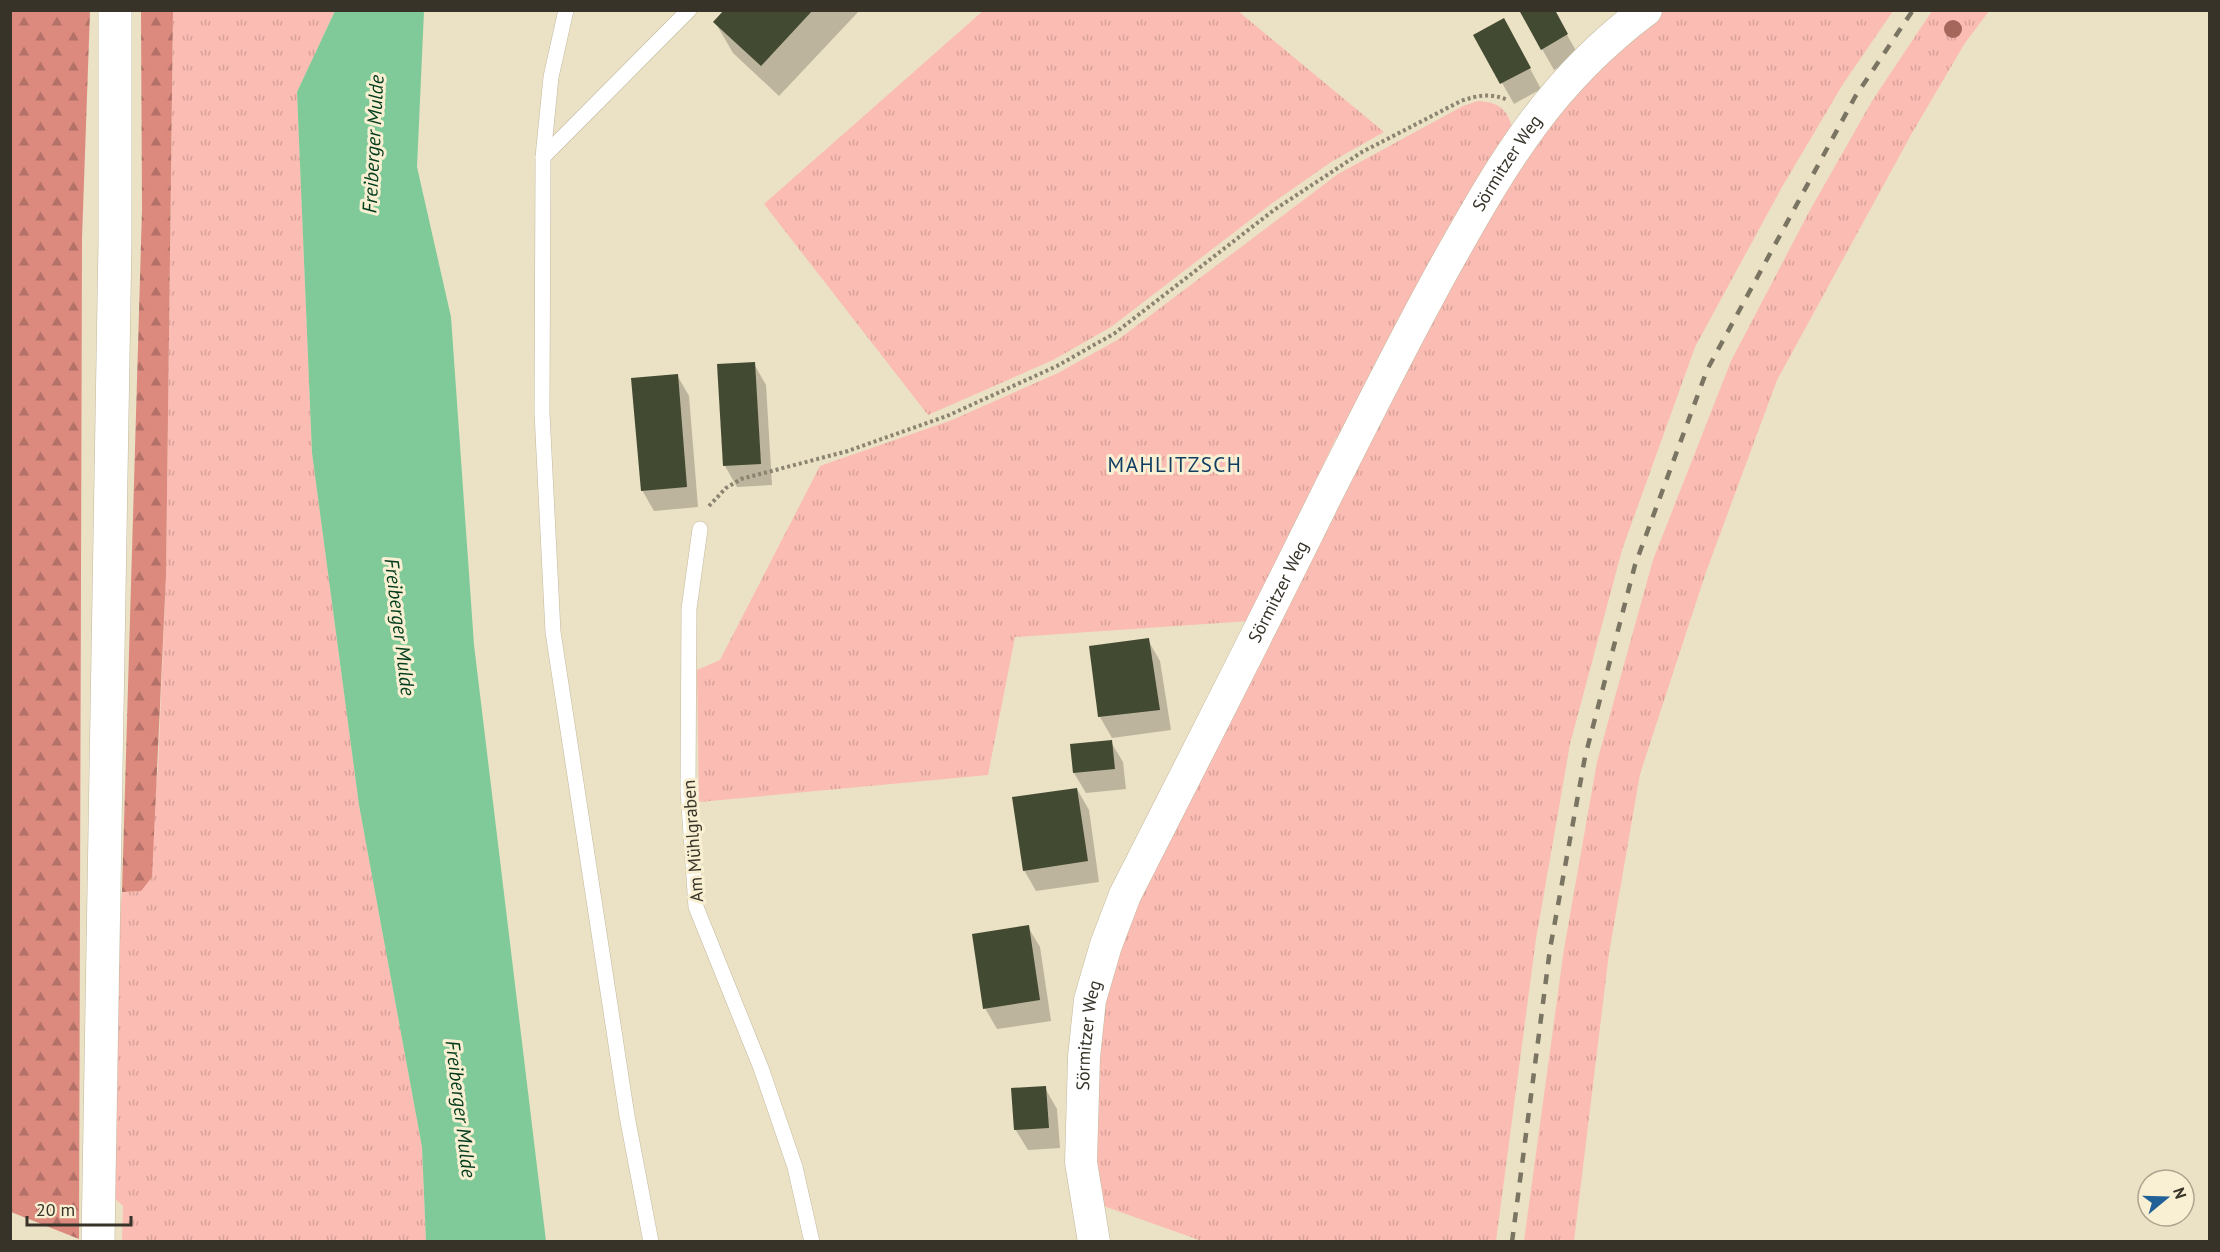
<svg xmlns="http://www.w3.org/2000/svg" width="2220" height="1252" font-family="'PT Sans',sans-serif">
  <style>
    .grass { fill: url(#grass-tufts) }
    .forest { fill: url(#forest-firs) }
    .water { fill: #7fca98 }
    .shadow { fill: #0003 }
    .building { fill: #424a32 }
    .lines { fill: none; stroke-linecap: round; stroke-linejoin: round }
    .lane-casing { stroke: #c2b89d; stroke-width: 16 }
    .street-casing { stroke: #c2b89d; stroke-width: 33 }
    .secondary-casing { stroke: #c2b89d; stroke-width: 34 }
    .path { stroke: #8a8471; stroke-width: 4; stroke-dasharray: 3 3; stroke-linecap: butt }
    .lane { stroke: #fff; stroke-width: 15 }
    .street { stroke: #fff; stroke-width: 32 }
    .secondary { stroke: #fff; stroke-width: 33 }
    .rail { stroke: #7a7462; stroke-width: 4.5; stroke-dasharray: 10 10; stroke-linecap: butt }
    .tree { fill: #a5675b }
    .labels { text-anchor: middle; stroke-width: 6; stroke-linejoin: round; paint-order: stroke }
    .street-label { font-size: 18px; fill: #373328; stroke: #f9efd2 }
    .water-label { font-size: 20px; font-style: italic; fill: #003b1c; stroke: #f9efd2 }
    .quarter-label { font-size: 21px; letter-spacing: 1.5px; fill: #103c61; stroke: #f9efd2 }
  </style>
  <defs>
    <pattern id="grass-tufts" width="24" height="20" patternUnits="userSpaceOnUse" patternTransform="scale(1.5)"><rect width="24" height="20" fill="#fbbcb3"/><path d="M3 7l-1-3M5 7V3M7 7l1-3M15 17l-1-3M17 17v-4M19 17l1-3" fill="none" stroke="#d8a29a"/></pattern>
    <pattern id="forest-firs" width="22" height="20" patternUnits="userSpaceOnUse" patternTransform="scale(1.5)"><rect width="22" height="20" fill="#dc897e"/><path d="M5 1l3.5 6h-7zM16 11l3.5 6h-7z" fill="#b37167"/></pattern>
  </defs>
  <rect width="100%" height="100%" fill="#ebe1c5"/>
  <g class="grass">
    <polygon points="984,10 1238,11 1384,132 1331,162 1271,204 1111,327 1053,360 928,415 764,204"/>
    <polygon points="173,11 335,11 297,92 312,453 359,805 422,1147 426,1241 122,1241 123,1206 99,1184 122,892 141,891 158,769 166,576"/>
    <polygon points="1660,11 1893,11 1843,84 1782,187 1695,347 1622,550 1570,744 1536,939 1496,1241 1202,1241 1098,1204 1093,1054 1118,946 1270,630 1493,205 1562,100"/>
    <polygon points="1932,11 1989,11 1965,43 1912,133 1777,380 1706,572 1640,774 1609,953 1574,1241 1524,1241 1564,949 1597,762 1653,560 1731,361 1809,212 1872,101"/>
    <path d="M 1478,101 C 1497,102 1507,108 1512,127 L 1349,434 L 1336,438 L 1249,621 L 1015,637 L 988,775 L 699,802 L 697,670 L 720,660 L 820,466 L 952,420 L 1058,373 L 1119,339 L 1338,174 L 1463,106 Z"/>
  </g>
  <g class="forest">
    <polygon points="10,11 90,11 82,238 79,1239 11,1212"/>
    <polygon points="141,11 173,11 166,576 152,877 141,891 122,892 142,210"/>
  </g>
  <polygon class="water" points="335,11 424,11 417,167 451,317 474,645 546,1241 426,1241 422,1147 359,805 312,453 297,92"/>
  <g class="shadow">
    <polygon points="726,10 860,10 779,96 733,53 715,22"/>
    <polygon points="1520,10 1553,10 1579,56 1554,70"/>
    <polygon points="1475,35 1515,41 1541,89 1514,104"/>
    <polygon points="754,364 766,385 772,485 737,487 725,466"/>
    <polygon points="677,375 689,396 698,507 654,511 642,490"/>
    <polygon points="1148,640 1160,661 1171,730 1112,738 1100,717"/>
    <polygon points="1111,742 1123,762 1126,789 1086,793 1074,773"/>
    <polygon points="1077,789 1089,810 1099,882 1036,891 1024,870"/>
    <polygon points="1028,927 1040,947 1051,1021 997,1029 985,1008"/>
    <polygon points="1045,1088 1057,1109 1060,1148 1028,1150 1015,1129"/>
  </g>
  <g class="building">
    <polygon points="724,10 813,10 761,66 713,22"/>
    <polygon points="1519,10 1555,10 1568,34 1541,50"/>
    <polygon points="1504,18 1531,68 1500,84 1473,35"/>
    <polygon points="755,362 761,464 723,466 717,364"/>
    <polygon points="678,374 687,487 641,491 631,378"/>
    <polygon points="1149,638 1160,710 1098,717 1089,646"/>
    <polygon points="1112,740 1115,769 1073,773 1070,744"/>
    <polygon points="1077,788 1088,861 1023,871 1012,797"/>
    <polygon points="1029,925 1040,1000 983,1009 972,934"/>
    <polygon points="1046,1086 1049,1128 1014,1130 1011,1088"/>
  </g>
  <g class="lines">
    <defs>
      <g id="lane">
        <polyline points="543,157 551,77 566,10"/>
        <polyline points="700,529 689,609 688,791 696,907 761,1068 795,1167 812,1242"/>
        <polyline points="651,1242 627,1116 553,632 542,413 543,157 689,10"/>
      </g>
      <g id="street">
        <path id="s1" d="M 1094,1242 L 1081,1162 L 1084,1057 L 1090,1000 L 1106,945 L 1125,895 C 1192,763 1260,630 1326,496 C 1366,417 1405,338 1448,261 C 1505,159 1551,81 1646,10"/>
      </g>
      <polyline id="secondary" points="98,1242 115,240 115,10"/>
    </defs>
    <use href="#lane" class="lane-casing"/>
    <use href="#street" class="street-casing"/>
    <use href="#secondary" class="secondary-casing"/>
    <path class="path" d="M 709,506 L 726,488 L 741,479 L 848,451 L 947,416 L 1057,366 L 1115,333 L 1274,210 L 1362,152 L 1461,101 C 1478,95 1491,93 1508,100"/>
    <use href="#lane" class="lane"/>
    <use href="#street" class="street"/>
    <use href="#secondary" class="secondary"/>
    <polyline class="rail" points="1512,1242 1550,949 1585,757 1635,565 1707,370 1855,97 1913,10"/>
  </g>
  <circle class="tree" cx="1953" cy="29" r="9"/>
  <g class="labels">
    <g class="street-label">
      <text dy="6" stroke="none"><textPath href="#s1" startOffset="1180">Sörmitzer Weg</textPath></text>
      <text dy="6" stroke="none"><textPath href="#s1" startOffset="694">Sörmitzer Weg</textPath></text>
      <text transform="translate(693 841) rotate(-94)" y="6">Am Mühlgraben</text>
      <text dy="6" stroke="none"><textPath href="#s1" startOffset="208">Sörmitzer Weg</textPath></text>
    </g>
    <g class="water-label">
      <text transform="translate(373 144) rotate(-87)" y="7">Freiberger Mulde</text>
      <text transform="translate(400 627) rotate(83)" y="7">Freiberger Mulde</text>
      <text transform="translate(461 1109) rotate(83)" y="7">Freiberger Mulde</text>
    </g>
    <g class="quarter-label">
      <text x="1175" y="472">MAHLITZSCH</text>
    </g>
  </g>
  <rect width="2220" height="1252" fill="none" stroke="#373328" stroke-width="24"/>
  <g transform="translate(2166 1198) rotate(71)"><circle r="28" fill="#f9efd2" stroke="#aba48e" stroke-width="1.5"/>
  <path d="M0-4.5L10 22L0 15L-10 22Z" fill="#226197"/>
  <text y="-9" font-size="16" font-weight="bold" text-anchor="middle" fill="#373328">N</text>
  </g>
  <path d="M27 1216v9h104v-9" fill="none" stroke="#373328" stroke-width="3"/>
  <text x="36" y="1216" font-size="18" fill="#373328" stroke="#f9efd2" stroke-width="4.5" paint-order="stroke">20 m</text>
</svg>
